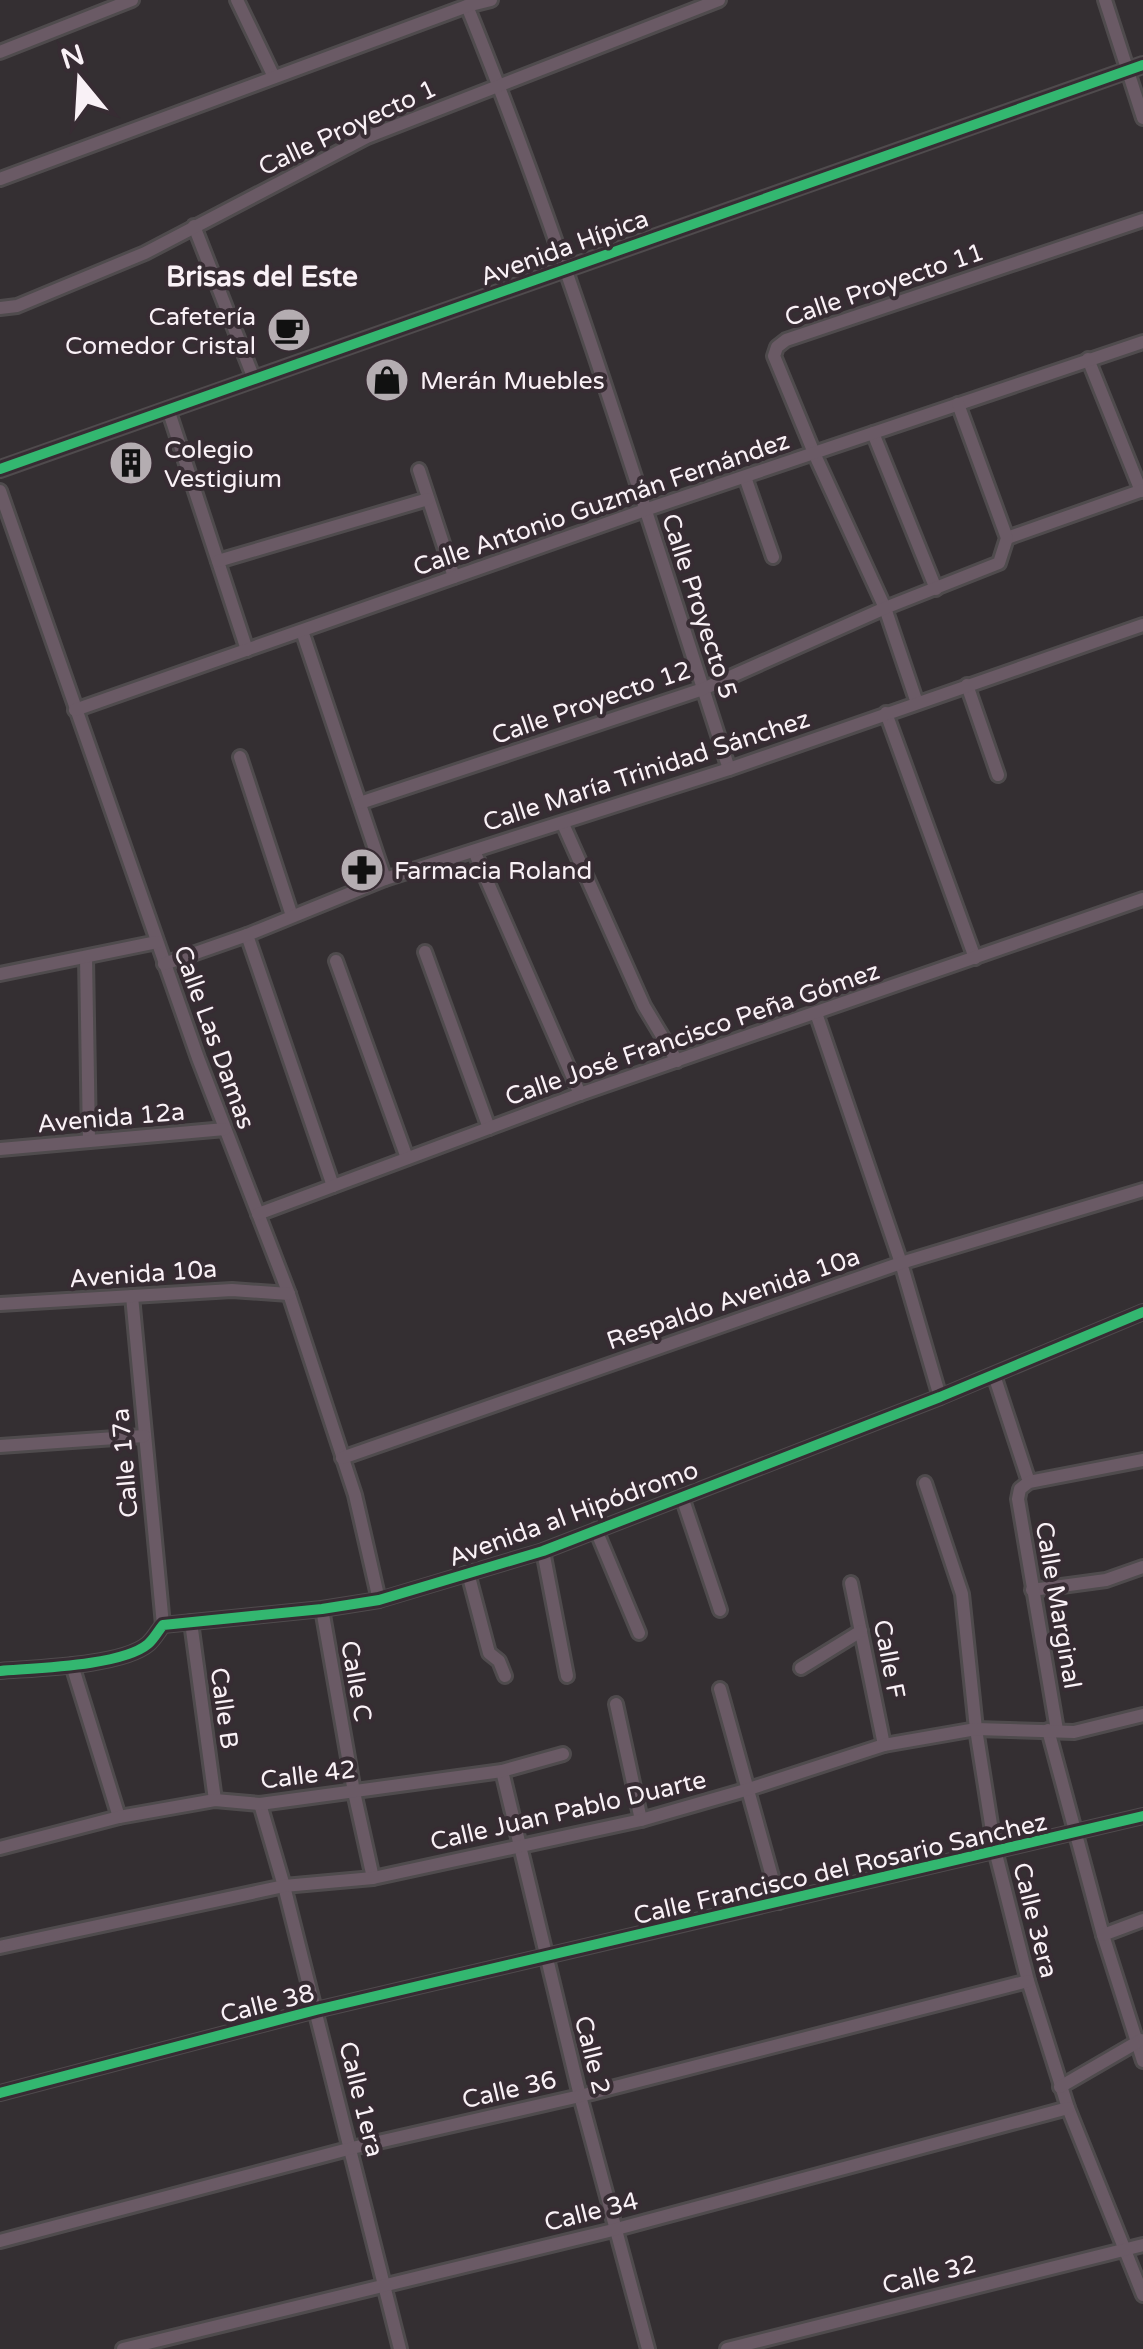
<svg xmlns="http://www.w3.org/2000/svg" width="1143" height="2349" font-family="'Varela Round',sans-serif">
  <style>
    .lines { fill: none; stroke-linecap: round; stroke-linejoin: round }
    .minor-casing { stroke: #4f4b4d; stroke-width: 18 }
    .tertiary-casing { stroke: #4f4b4d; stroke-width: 20 }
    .minor { stroke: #6a5a65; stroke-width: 12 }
    .tertiary { stroke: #6a5a65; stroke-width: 15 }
    .cycleway-casing { stroke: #372c33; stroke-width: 16 }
    .cycleway { stroke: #33b770; stroke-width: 10 }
    .labels { text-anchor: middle; stroke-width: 8; stroke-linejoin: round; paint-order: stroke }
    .street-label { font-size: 25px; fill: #f9f1f6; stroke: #372c33 }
    .poi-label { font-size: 25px; fill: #f9f1f6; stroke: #372c33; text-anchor: start }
    .neighbourhood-label { font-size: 28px; font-weight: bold; fill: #f9f1f6; stroke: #372c33 }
  </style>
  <rect width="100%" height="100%" fill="#342f32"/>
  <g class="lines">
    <defs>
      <g id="minor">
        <polyline points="237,0 274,77"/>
        <polyline points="1105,0 1143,118"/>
        <path d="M 467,6 C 568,255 646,513 729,769"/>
        <polyline points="0,52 132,0"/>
        <polyline points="0,179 467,6 491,0"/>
        <polyline points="194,226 254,379"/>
        <polyline points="0,308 17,306 145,253 367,137 719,0"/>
        <polyline points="1088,359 1141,491"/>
        <polyline points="168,409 247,650"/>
        <polyline points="873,433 936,589"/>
        <polyline points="419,470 454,577"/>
        <polyline points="745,477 773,557"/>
        <polyline points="0,491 198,1058 289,1294 355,1495 379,1600"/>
        <polyline points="1007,538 1143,490"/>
        <polyline points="218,561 428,499"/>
        <polyline points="302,631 385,879"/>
        <polyline points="967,685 998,775"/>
        <polyline points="917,703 885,608 814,453 774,356 777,347 786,340 1143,220"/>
        <polyline points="75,710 645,510 1143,342"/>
        <polyline points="886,713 975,958"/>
        <polyline points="240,757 292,916"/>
        <polyline points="360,803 703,689 885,608 999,563 1007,538 958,404"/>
        <polyline points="563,824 644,1006 677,1061"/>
        <polyline points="474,851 580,1094"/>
        <polyline points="247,935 333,1186"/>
        <polyline points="425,952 489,1128"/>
        <polyline points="86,957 89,1141"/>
        <polyline points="336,961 407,1158"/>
        <polyline points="164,964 247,935 385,879 729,769 1143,625"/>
        <polyline points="0,974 157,942"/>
        <polyline points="816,1013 901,1263 940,1397"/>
        <polyline points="0,1149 225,1129"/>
        <polyline points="258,1214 580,1094 1143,899"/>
        <polyline points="132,1296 163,1625"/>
        <polyline points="0,1304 232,1290 289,1294"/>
        <polyline points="994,1375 1029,1482"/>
        <polyline points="0,1446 144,1436"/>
        <polyline points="342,1458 901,1263 1143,1190"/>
        <polyline points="925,1483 962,1594 976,1729 995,1850 1028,1981 1068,2108 1143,2295"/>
        <polyline points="682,1497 720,1610"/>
        <polyline points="596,1530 639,1633"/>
        <polyline points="543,1551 567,1676"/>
        <polyline points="468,1573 489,1653 499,1661 505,1676"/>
        <polyline points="851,1583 884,1745"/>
        <polyline points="1032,1590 1106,1580 1143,1567"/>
        <polyline points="322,1609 354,1792 373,1878"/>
        <polyline points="191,1622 215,1800"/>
        <polyline points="72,1665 119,1817"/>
        <polyline points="801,1668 861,1631"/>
        <path d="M 0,1671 C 35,1668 122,1666 148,1644 C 154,1639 158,1631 163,1625 L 322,1609 L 379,1600 L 543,1551 L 940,1397 L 1143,1312"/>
        <polyline points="720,1689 779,1902"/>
        <polyline points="616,1704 641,1820"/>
        <polyline points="1048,1730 1103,1935 1143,2061"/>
        <polyline points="1057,1730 1018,1499 1020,1489 1029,1482 1143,1460"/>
        <polyline points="502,1771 580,2096 648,2349"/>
        <polyline points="260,1804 284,1886 400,2349"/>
        <polyline points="0,1848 119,1817 215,1800 260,1804 502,1771 563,1754"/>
        <polyline points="1103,1935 1143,1920"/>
        <polyline points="0,1947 284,1886 373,1878 641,1820 749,1789 884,1745 976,1729 1074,1732 1143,1715"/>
        <polyline points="1060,2087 1141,2040"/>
        <polyline points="0,2093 316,2010 1143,1816"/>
        <polyline points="0,2241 352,2148 580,2096 1028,1981"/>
        <polyline points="123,2349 613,2230 1068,2108"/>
        <polyline points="727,2349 1143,2245"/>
      </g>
      <polyline id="tertiary" points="0,469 1143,65"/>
    </defs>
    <use href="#minor" class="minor-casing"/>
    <use href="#tertiary" class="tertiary-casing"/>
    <use href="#minor" class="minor"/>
    <use href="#tertiary" class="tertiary"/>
    <defs>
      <g id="cycleway">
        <polyline points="0,469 1143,65"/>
        <path d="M 0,1671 C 35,1668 122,1666 148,1644 C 154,1639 158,1631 163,1625 L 322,1609 L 379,1600 L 543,1551 L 940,1397 L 1143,1312"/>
        <polyline points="0,2093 316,2010 1143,1816"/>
      </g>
    </defs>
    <use href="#cycleway" class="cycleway-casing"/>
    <use href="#cycleway" class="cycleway"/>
  </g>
  <defs>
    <symbol id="cafe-disc" viewBox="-11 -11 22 22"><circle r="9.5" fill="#b4adb1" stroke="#372c33"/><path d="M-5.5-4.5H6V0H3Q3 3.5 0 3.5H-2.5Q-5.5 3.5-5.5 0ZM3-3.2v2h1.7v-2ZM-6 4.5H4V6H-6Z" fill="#111"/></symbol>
    <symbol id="shop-disc" viewBox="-11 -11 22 22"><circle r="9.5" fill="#b4adb1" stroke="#372c33"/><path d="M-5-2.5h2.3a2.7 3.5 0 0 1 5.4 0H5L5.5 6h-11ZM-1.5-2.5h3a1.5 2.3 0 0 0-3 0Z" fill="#111"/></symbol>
    <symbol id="building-disc" viewBox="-11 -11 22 22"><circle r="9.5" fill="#b4adb1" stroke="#372c33"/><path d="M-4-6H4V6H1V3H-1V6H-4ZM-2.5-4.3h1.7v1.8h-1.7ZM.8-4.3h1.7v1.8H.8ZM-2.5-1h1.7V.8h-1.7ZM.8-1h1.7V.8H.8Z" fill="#111"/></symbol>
    <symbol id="pharmacy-disc" viewBox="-11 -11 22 22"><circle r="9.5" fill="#b4adb1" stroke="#372c33"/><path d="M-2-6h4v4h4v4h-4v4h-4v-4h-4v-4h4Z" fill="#111"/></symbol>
  </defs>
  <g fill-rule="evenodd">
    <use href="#cafe-disc" x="264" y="305" width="50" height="50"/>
    <use href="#shop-disc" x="362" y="355" width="50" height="50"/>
    <use href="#building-disc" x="106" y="438" width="50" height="50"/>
    <use href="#pharmacy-disc" x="337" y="845" width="50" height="50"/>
  </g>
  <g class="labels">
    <g class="street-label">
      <text transform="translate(347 127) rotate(-25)" y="9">Calle Proyecto 1</text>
      <text transform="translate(564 247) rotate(-20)" y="9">Avenida Hípica</text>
      <text transform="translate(884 284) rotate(-19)" y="9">Calle Proyecto 11</text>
      <text transform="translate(601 503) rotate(-19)" y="9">Calle Antonio Guzmán Fernández</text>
      <text transform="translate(700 606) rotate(72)" y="9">Calle Proyecto 5</text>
      <text transform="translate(591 702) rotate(-19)" y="9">Calle Proyecto 12</text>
      <text transform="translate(646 770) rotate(-18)" y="9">Calle María Trinidad Sánchez</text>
      <text transform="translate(692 1033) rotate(-19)" y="9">Calle José Francisco Peña Gómez</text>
      <text transform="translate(215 1037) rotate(70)" y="9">Calle Las Damas</text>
      <text transform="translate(111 1117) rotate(-5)" y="9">Avenida 12a</text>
      <text transform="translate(143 1273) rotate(-4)" y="9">Avenida 10a</text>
      <text transform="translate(733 1298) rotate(-19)" y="9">Respaldo Avenida 10a</text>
      <text transform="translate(124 1463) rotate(-95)" y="9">Calle 17a</text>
      <text transform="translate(573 1513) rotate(-20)" y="9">Avenida al Hipódromo</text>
      <text transform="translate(1059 1605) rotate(80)" y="9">Calle Marginal</text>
      <text transform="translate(890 1659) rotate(79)" y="9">Calle F</text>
      <text transform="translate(357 1681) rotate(80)" y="9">Calle C</text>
      <text transform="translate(225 1708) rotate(82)" y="9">Calle B</text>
      <text transform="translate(308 1774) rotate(-7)" y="9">Calle 42</text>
      <text transform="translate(568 1810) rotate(-13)" y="9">Calle Juan Pablo Duarte</text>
      <text transform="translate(840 1868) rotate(-13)" y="9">Calle Francisco del Rosario Sanchez</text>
      <text transform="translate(1036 1920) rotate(76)" y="9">Calle 3era</text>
      <text transform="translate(267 2003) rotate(-14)" y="9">Calle 38</text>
      <text transform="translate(593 2055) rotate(76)" y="9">Calle 2</text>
      <text transform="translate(509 2089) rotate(-13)" y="9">Calle 36</text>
      <text transform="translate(362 2099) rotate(76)" y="9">Calle 1era</text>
      <text transform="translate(591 2211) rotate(-14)" y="9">Calle 34</text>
      <text transform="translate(929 2274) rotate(-14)" y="9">Calle 32</text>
    </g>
    <g class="poi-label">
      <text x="256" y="325" text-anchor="end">Cafetería<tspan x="256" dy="29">Comedor Cristal</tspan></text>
      <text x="420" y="389">Merán Muebles</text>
      <text x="164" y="458">Colegio<tspan x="164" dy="29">Vestigium</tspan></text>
      <text x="394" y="879">Farmacia Roland</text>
    </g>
    <g class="neighbourhood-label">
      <text x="262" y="286">Brisas del Este</text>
    </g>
  </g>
  <g transform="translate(80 80) rotate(342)" stroke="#372c33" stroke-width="8" paint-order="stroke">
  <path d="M0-8L18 38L0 25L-18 38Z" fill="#f9f1f6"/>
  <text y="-15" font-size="28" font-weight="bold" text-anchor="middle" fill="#f9f1f6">N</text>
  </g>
</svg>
